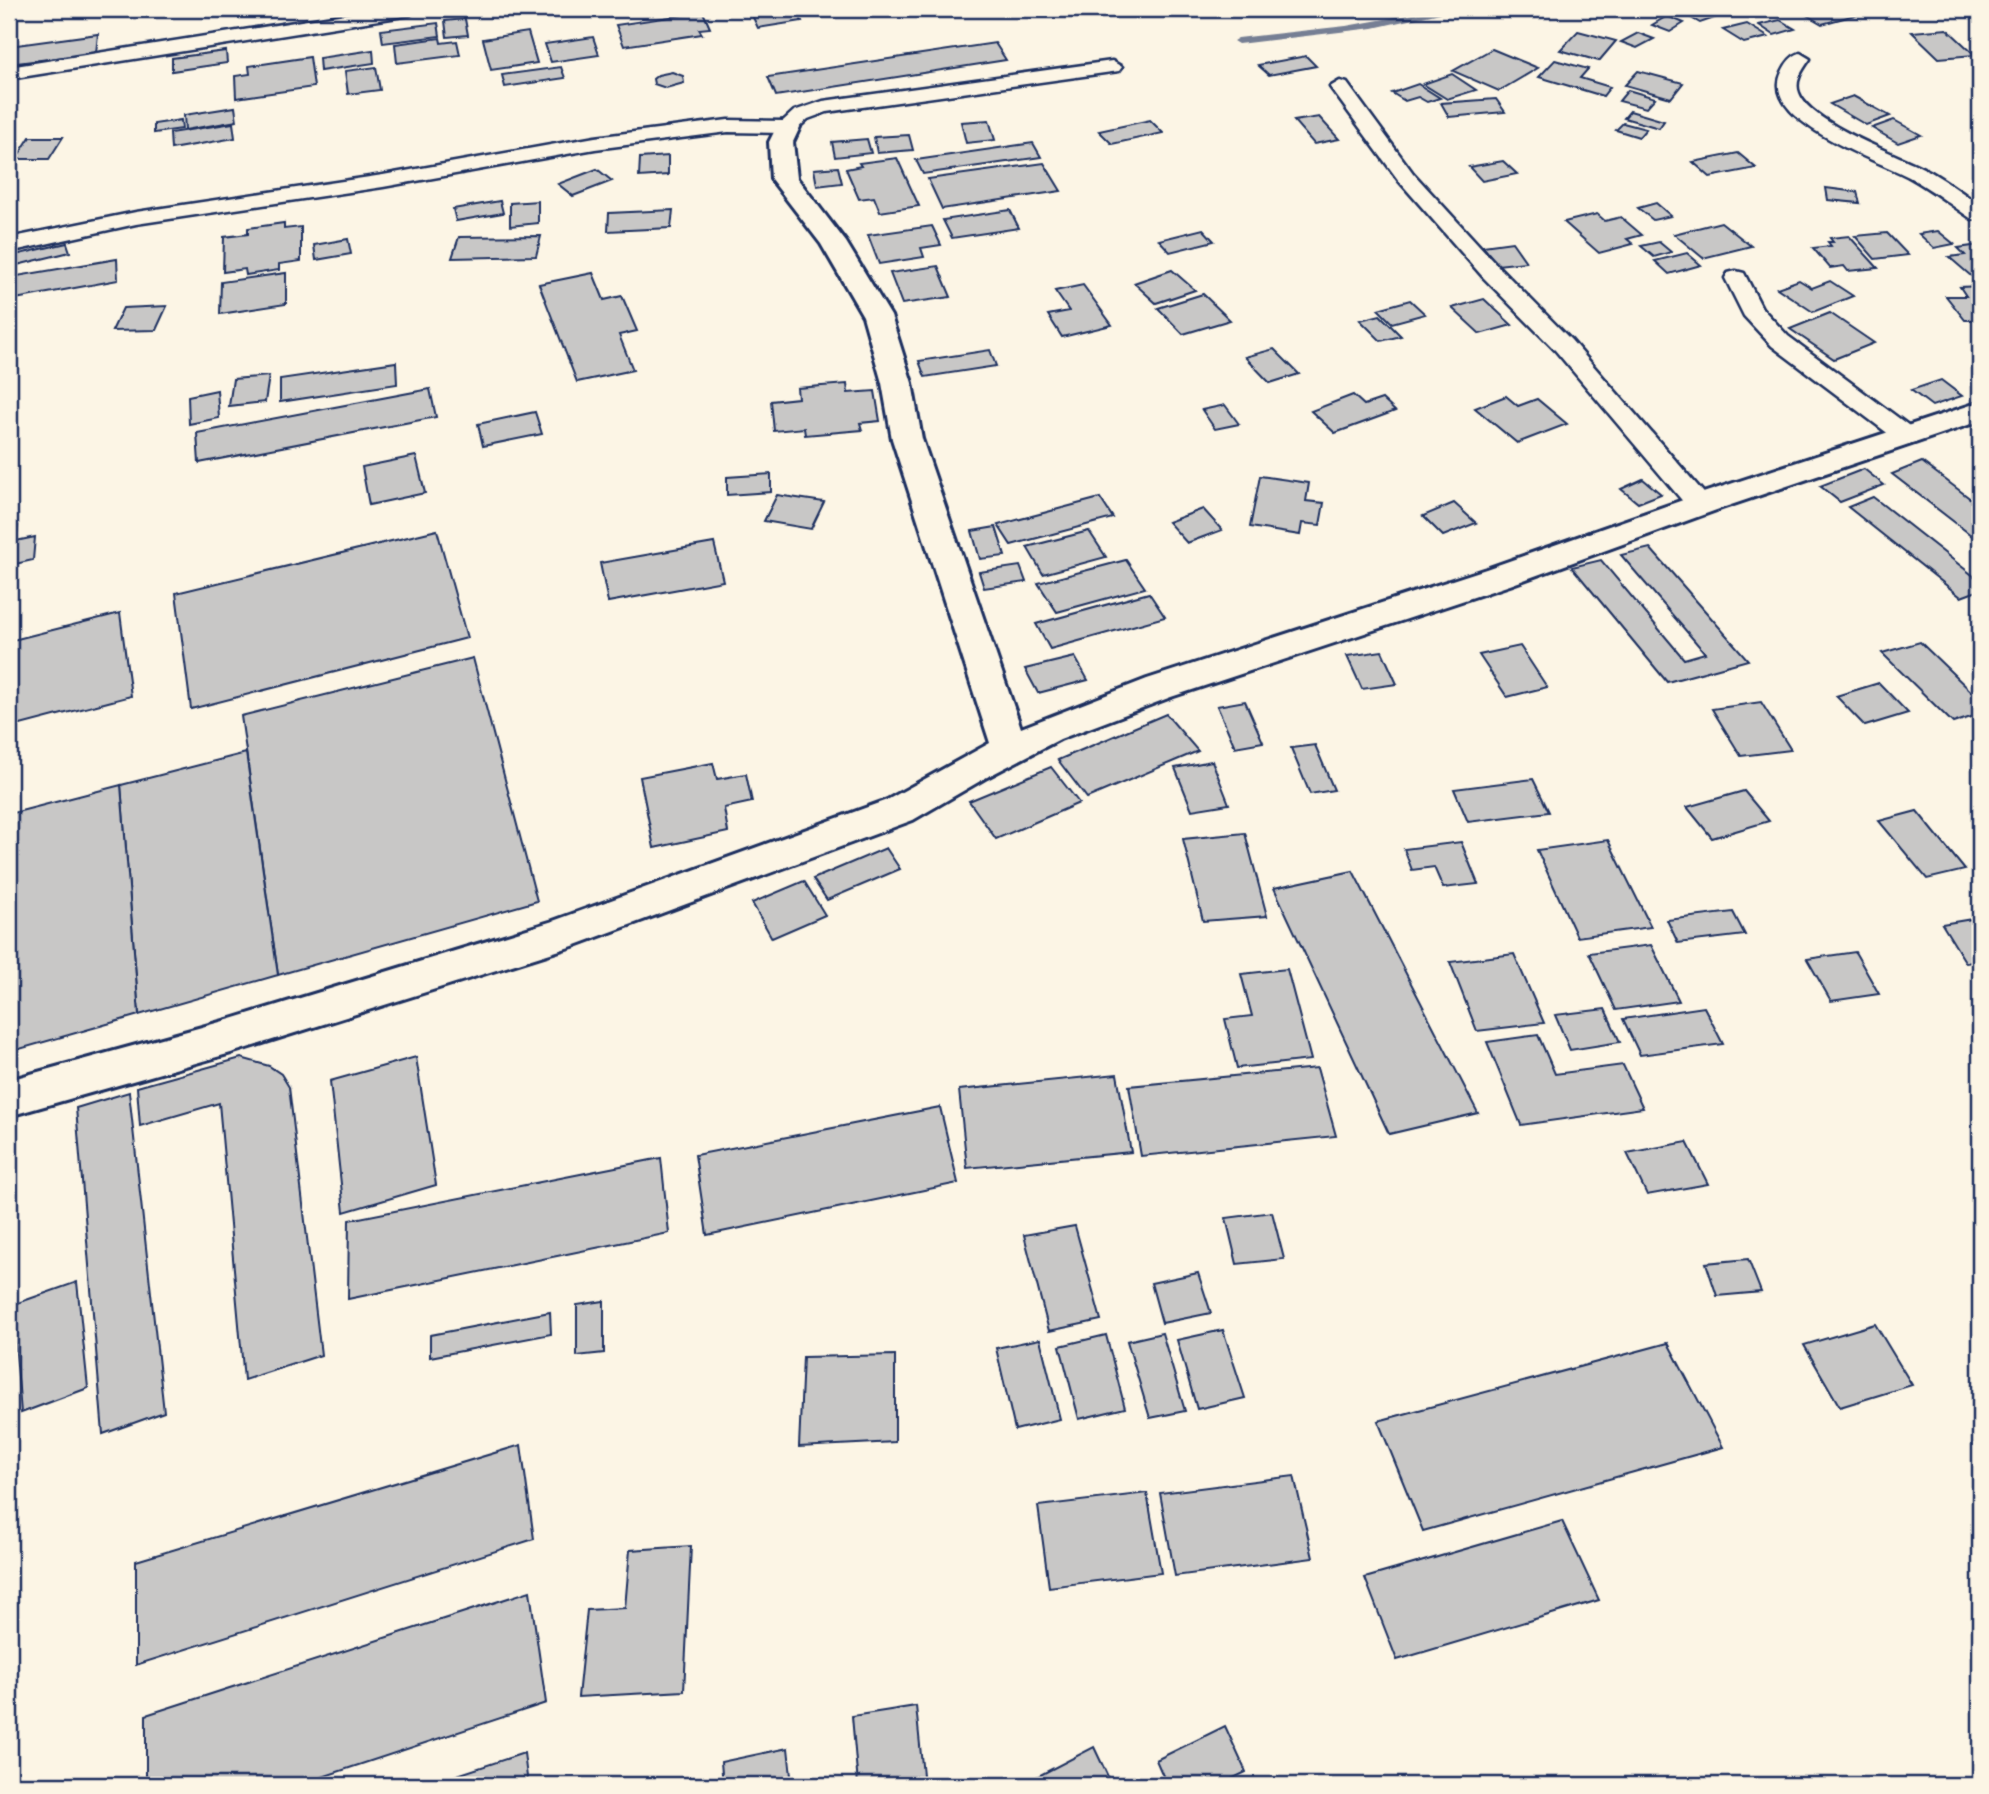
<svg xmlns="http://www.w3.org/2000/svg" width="1989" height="1794" font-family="Dekko,sans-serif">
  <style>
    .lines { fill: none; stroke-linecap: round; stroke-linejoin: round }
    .stream { fill: #767f94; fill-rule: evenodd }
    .building { fill: #c8c7c6; stroke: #1b2f5e; stroke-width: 2 }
    .service-casing { stroke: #1b2f5e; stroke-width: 5 }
    .minor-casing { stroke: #1b2f5e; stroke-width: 6 }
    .service { fill: #fcf5e5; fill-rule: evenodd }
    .minor { fill: #fcf5e5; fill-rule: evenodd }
  </style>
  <rect width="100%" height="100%" fill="#fcf5e5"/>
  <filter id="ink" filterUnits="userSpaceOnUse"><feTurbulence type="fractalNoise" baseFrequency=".0143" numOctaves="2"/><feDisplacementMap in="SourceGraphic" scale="14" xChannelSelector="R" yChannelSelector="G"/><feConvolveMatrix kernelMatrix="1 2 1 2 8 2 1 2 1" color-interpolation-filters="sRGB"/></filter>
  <g filter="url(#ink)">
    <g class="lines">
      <polygon class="stream" points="1441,9 1458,9 1373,28 1238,44 1233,41 1238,38 1346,26"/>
    </g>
    <g class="building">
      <polygon points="578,9 579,13 546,17 544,11"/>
      <polygon points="749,9 796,9 802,21 758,28"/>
      <polygon points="1716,9 1726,14 1700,23 1677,10"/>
      <polygon points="1821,9 1849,9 1859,14 1822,24 1803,13"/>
      <polygon points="703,12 710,28 699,29 702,34 624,46 616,25"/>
      <polygon points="1667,16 1684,23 1670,32 1652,25"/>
      <polygon points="465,19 468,35 447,37 445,21"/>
      <polygon points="1780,20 1795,29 1774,35 1759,25"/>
      <polygon points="438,23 440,36 383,43 381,30"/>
      <polygon points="1747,24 1768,37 1744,43 1723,30"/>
      <polygon points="1947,29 1975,55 1939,58 1912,32"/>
      <polygon points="1578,31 1616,41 1599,61 1560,50"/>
      <polygon points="528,32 537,63 491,70 483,39"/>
      <polygon points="1638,33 1654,39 1637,48 1621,42"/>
      <polygon points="98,34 96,53 9,64 9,46"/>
      <polygon points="593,37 599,55 551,62 545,44"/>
      <polygon points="440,38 441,43 457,41 460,55 397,63 395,44"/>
      <polygon points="995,43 1006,60 776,96 768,77"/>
      <polygon points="1492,49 1538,68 1499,91 1453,71"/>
      <polygon points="373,50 374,63 320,71 319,58"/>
      <polygon points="226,51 227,63 172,71 172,58"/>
      <polygon points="1306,56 1316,66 1269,75 1258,65"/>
      <polygon points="310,57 314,87 236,98 235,76 250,74 249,66"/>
      <polygon points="1555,60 1588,69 1580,78 1610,87 1603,96 1539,77"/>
      <polygon points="376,67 380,90 348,94 345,71"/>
      <polygon points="561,67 565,78 505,87 502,75"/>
      <polygon points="1638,71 1683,83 1671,98 1625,85"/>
      <polygon points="672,72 683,76 684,83 666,88 654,84 653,79 658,75"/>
      <polygon points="1452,74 1476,90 1447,99 1423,84"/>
      <polygon points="1418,84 1440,98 1427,102 1418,97 1405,101 1392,93"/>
      <polygon points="1628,90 1655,98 1646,108 1619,101"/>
      <polygon points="1853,96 1890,116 1866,125 1830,104"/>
      <polygon points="1496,99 1505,112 1449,117 1441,103"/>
      <polygon points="235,107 237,121 185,130 184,115"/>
      <polygon points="1630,111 1664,121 1659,128 1624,118"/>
      <polygon points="1319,117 1339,139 1314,144 1294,121"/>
      <polygon points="181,120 182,129 154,133 154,124"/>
      <polygon points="989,120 995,140 966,143 961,122"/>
      <polygon points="1150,120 1163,133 1112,144 1099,131"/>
      <polygon points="1894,120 1921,135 1898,143 1872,128"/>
      <polygon points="233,123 235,138 171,149 170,133"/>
      <polygon points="1623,123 1646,129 1639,137 1616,130"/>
      <polygon points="909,135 913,150 877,153 874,137"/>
      <polygon points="30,137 63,137 49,159 16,159"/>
      <polygon points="867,139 871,153 835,157 832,142"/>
      <polygon points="1033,143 1041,157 923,174 916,160"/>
      <polygon points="1738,153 1756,168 1710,177 1693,162"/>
      <polygon points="668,156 668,175 639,177 640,158"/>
      <polygon points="897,158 919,206 880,212 874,197 859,199 846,169 861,166 859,163"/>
      <polygon points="1503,161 1517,174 1482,181 1469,167"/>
      <polygon points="1044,163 1061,191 942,209 928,179"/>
      <polygon points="838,167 842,183 817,186 814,169"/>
      <polygon points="597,169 612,181 573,196 558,184"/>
      <polygon points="1826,188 1857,192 1860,203 1828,200"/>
      <polygon points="500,201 503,213 456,221 453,209"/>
      <polygon points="538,201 538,223 510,226 510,203"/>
      <polygon points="1656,203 1671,216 1653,220 1638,208"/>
      <polygon points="673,210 671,228 608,231 609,213"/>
      <polygon points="1010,210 1019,228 952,238 943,220"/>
      <polygon points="1597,214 1605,221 1621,217 1642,235 1627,239 1633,244 1599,253 1564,222"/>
      <polygon points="1721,222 1751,246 1703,258 1674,234"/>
      <polygon points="284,223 284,229 301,227 301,261 279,264 279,270 246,275 245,269 223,272 224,237 248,234 248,228"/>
      <polygon points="932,226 941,245 921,248 924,257 879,264 868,235"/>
      <polygon points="1203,229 1214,241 1170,252 1159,240"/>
      <polygon points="1938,231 1954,244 1934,248 1919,234"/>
      <polygon points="1887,233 1908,255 1875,259 1855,236"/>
      <polygon points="541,236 536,256 452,258 459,237"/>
      <polygon points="1849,236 1878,268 1848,271 1844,266 1830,268 1813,248 1831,246 1828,242 1833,242 1830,238"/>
      <polygon points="348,239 351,254 316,260 314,245"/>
      <polygon points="1512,242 1526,262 1497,265 1483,246"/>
      <polygon points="1659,242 1671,252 1654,257 1641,246"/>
      <polygon points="67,243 70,252 17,265 15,255"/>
      <polygon points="1980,245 1980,274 1971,276 1949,257 1965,255 1958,248"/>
      <polygon points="1687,253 1701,265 1669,274 1655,261"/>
      <polygon points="117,259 118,280 10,300 11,277"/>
      <polygon points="938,266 951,297 902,304 890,273"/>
      <polygon points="1172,270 1195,290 1156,303 1134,283"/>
      <polygon points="286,273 286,304 220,314 221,282"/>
      <polygon points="593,273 604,300 622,296 637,331 619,335 633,370 577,382 539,284"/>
      <polygon points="1799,280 1812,288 1830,281 1853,296 1813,312 1777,288"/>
      <polygon points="1083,285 1112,325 1062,337 1048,315 1069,311 1055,291"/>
      <polygon points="1980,286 1980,320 1965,320 1946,296 1966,296 1960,287"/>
      <polygon points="1203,294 1230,320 1183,334 1158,308"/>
      <polygon points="1484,299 1512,325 1480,334 1452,308"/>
      <polygon points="1410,300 1425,314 1392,323 1378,309"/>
      <polygon points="167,306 156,330 112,331 123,308"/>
      <polygon points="1830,313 1874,343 1834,359 1790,329"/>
      <polygon points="1380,315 1401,336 1381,341 1360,320"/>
      <polygon points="1274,349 1299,374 1270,383 1245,357"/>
      <polygon points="990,350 996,366 925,377 919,361"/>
      <polygon points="396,362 397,384 280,402 280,379"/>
      <polygon points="269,376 265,402 229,406 233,379"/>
      <polygon points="1941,380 1962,396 1932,406 1911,390"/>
      <polygon points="847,384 848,393 875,391 880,421 860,423 862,430 805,435 804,428 774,431 771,401 798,398 797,388"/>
      <polygon points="430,389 436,417 199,463 197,433"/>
      <polygon points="217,390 219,418 189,424 188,396"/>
      <polygon points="1353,395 1364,405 1382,399 1395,411 1335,433 1311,411"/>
      <polygon points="1506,396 1518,406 1537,399 1567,424 1517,443 1475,408"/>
      <polygon points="1225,405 1239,424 1215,429 1202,410"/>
      <polygon points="535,412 542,434 483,446 478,424"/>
      <polygon points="416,456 425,493 369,505 362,467"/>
      <polygon points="1922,462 1980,506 1980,542 1892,474"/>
      <polygon points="1864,469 1884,485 1840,502 1820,486"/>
      <polygon points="771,474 771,492 727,495 727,477"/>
      <polygon points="1260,476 1309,483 1306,501 1324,503 1320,525 1302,523 1300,535 1250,527"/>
      <polygon points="1643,479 1661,494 1638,503 1621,489"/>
      <polygon points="777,495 824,502 811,529 764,521"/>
      <polygon points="1873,497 1980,581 1980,590 1961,597 1848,507"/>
      <polygon points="1100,498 1113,518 1011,545 998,525"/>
      <polygon points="1454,503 1476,523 1443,536 1423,516"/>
      <polygon points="1203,509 1222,530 1187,543 1168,522"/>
      <polygon points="18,526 16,541 35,537 33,560 15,564 12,591 9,592 9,528"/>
      <polygon points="996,527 1005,556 980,559 972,531"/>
      <polygon points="437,530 467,638 191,709 176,593"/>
      <polygon points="1089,531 1106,557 1043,574 1027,547"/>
      <polygon points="714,543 723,581 608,602 600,563"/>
      <polygon points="1650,548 1748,660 1667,682 1572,567 1601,560 1684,659 1705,653 1621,555"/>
      <polygon points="1126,560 1145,588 1057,612 1038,583"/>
      <polygon points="1020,566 1026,582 984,588 979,572"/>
      <polygon points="1149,593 1165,617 1050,649 1036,624"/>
      <polygon points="120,613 131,696 9,728 9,641"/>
      <polygon points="1920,642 1980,700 1980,714 1953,723 1882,653"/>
      <polygon points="1520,646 1547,687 1507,697 1479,655"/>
      <polygon points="1382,651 1397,684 1362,689 1347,656"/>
      <polygon points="1075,657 1088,680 1038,693 1025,669"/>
      <polygon points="473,658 537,901 278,975 241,716"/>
      <polygon points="1879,683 1908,713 1865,726 1836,696"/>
      <polygon points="1245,701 1263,742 1235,747 1217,706"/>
      <polygon points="1761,702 1791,750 1741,756 1712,709"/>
      <polygon points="1166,714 1198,751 1087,798 1058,760"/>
      <polygon points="1315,745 1334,790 1310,794 1291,748"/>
      <polygon points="246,753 278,975 139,1015 121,785"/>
      <polygon points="1212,761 1229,804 1192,810 1175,768"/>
      <polygon points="713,763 717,779 746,774 752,802 724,808 728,832 654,848 640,777"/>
      <polygon points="1051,767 1079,803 996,839 969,801"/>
      <polygon points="1533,779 1549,812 1468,822 1454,789"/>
      <polygon points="121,785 139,1015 9,1052 9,814"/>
      <polygon points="1744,791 1769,821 1712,838 1687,807"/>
      <polygon points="1917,811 1965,870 1927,879 1879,821"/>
      <polygon points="1245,833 1267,916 1203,921 1183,839"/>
      <polygon points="1608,840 1651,927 1577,937 1537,850"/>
      <polygon points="1461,842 1478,884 1443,888 1434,867 1412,870 1404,849"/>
      <polygon points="886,848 900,869 827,900 813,879"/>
      <polygon points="1353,871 1478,1113 1389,1134 1274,888"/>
      <polygon points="804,881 825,915 772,938 752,903"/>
      <polygon points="1733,912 1745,935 1678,943 1667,920"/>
      <polygon points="1978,918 1980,961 1966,963 1942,924"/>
      <polygon points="1651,945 1679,1001 1616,1010 1589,953"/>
      <polygon points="1855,952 1879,994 1831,1001 1807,959"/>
      <polygon points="1514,954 1544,1023 1477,1031 1450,962"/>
      <polygon points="1287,969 1311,1060 1237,1068 1225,1019 1252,1016 1241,974"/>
      <polygon points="1704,1007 1723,1044 1640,1055 1623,1019"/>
      <polygon points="1605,1009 1620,1042 1570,1050 1555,1015"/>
      <polygon points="1538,1035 1555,1074 1623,1065 1643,1108 1521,1125 1487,1042"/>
      <polygon points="416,1057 436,1185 344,1212 330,1081"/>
      <polygon points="241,1058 269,1066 281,1074 289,1087 321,1355 244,1380 219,1103 140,1126 137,1087"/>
      <polygon points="1317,1068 1336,1136 1141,1156 1129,1086"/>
      <polygon points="1117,1074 1131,1152 967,1168 959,1090"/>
      <polygon points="129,1092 164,1412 103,1434 76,1108"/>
      <polygon points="940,1107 958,1183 707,1235 695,1155"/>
      <polygon points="1687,1142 1708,1184 1647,1195 1627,1153"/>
      <polygon points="661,1158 669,1233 348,1299 349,1220"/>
      <polygon points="1272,1212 1284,1259 1237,1264 1226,1218"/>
      <polygon points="1075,1226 1101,1320 1049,1331 1024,1235"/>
      <polygon points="1748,1259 1761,1292 1717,1296 1706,1263"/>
      <polygon points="1198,1273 1211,1313 1162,1323 1151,1283"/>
      <polygon points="77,1282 88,1388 21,1413 12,1305"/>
      <polygon points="604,1301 604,1353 577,1356 577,1305"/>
      <polygon points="550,1312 551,1334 430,1357 430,1335"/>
      <polygon points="1875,1324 1912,1385 1840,1407 1804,1345"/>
      <polygon points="1223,1330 1245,1398 1197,1409 1177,1340"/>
      <polygon points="1162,1333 1185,1411 1150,1418 1127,1341"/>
      <polygon points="1106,1335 1125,1408 1079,1419 1060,1346"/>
      <polygon points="1040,1339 1060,1419 1015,1430 996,1348"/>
      <polygon points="1668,1343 1723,1447 1423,1531 1378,1421"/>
      <polygon points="895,1355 895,1442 799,1447 803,1357"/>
      <polygon points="521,1445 534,1539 136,1665 136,1561"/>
      <polygon points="1294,1476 1313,1558 1175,1576 1160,1493"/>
      <polygon points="1147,1493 1161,1573 1049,1587 1038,1506"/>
      <polygon points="1562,1521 1599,1600 1397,1660 1365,1578"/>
      <polygon points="691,1546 684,1691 578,1697 587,1610 625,1608 630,1550"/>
      <polygon points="530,1591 546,1703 298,1785 146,1785 146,1715"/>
      <polygon points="916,1706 924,1785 858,1785 852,1716"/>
      <polygon points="1225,1726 1246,1772 1219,1785 1167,1785 1156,1760"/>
      <polygon points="1094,1747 1112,1785 1021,1785"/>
      <polygon points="788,1748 792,1785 723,1785 721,1762"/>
      <polygon points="524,1753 528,1785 427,1785"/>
    </g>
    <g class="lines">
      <defs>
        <g id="service">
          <polygon points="377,9 419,9 410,15 9,79 9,67"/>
          <path d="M 1800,53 L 1810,59 C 1803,69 1794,81 1799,93 C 1811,125 1901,155 1931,172 C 1948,182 1964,194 1980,205 L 1980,220 L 1972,219 C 1951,205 1931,189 1909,177 C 1878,160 1758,121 1782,72 C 1786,63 1791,56 1800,53 Z"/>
          <polygon points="1112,61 1122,67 1119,71 827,112 808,119 795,131 788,133 728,132 595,149 383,187 136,224 9,252 9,238 136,212 383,175 595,137 728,120 783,121 794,111 823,101"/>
          <polygon points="1340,81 1347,83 1413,173 1499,267 1571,340 1709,499 1713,505 1709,511 1700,513 1691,511 1555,350 1483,277 1399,181 1330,87"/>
          <polygon points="1736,271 1744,273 1762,308 1788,336 1916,431 1919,436 1916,441 1907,444 1898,441 1772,346 1744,316 1725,278 1728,273"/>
        </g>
        <polygon id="minor" points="788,120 797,122 800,127 793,142 797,178 846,242 891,316 912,383 922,439 1021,728 1147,679 1486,569 1700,494 1980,402 1980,421 1722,508 1510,585 1171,697 1060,739 987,777 913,820 573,946 231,1053 9,1116 9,1080 231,1019 553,921 887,800 990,743 892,439 882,383 863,316 821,244 771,179 769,142 779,122"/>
      </defs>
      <use href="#service" class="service-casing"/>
      <use href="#minor" class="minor-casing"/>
      <use href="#service" class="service"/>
      <use href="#minor" class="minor"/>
    </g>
  </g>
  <rect width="1989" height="1794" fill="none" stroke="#fcf5e5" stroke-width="35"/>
  <rect x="18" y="18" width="1954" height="1759" fill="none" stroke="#1b2f5e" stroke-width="2.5" filter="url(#ink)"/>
</svg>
